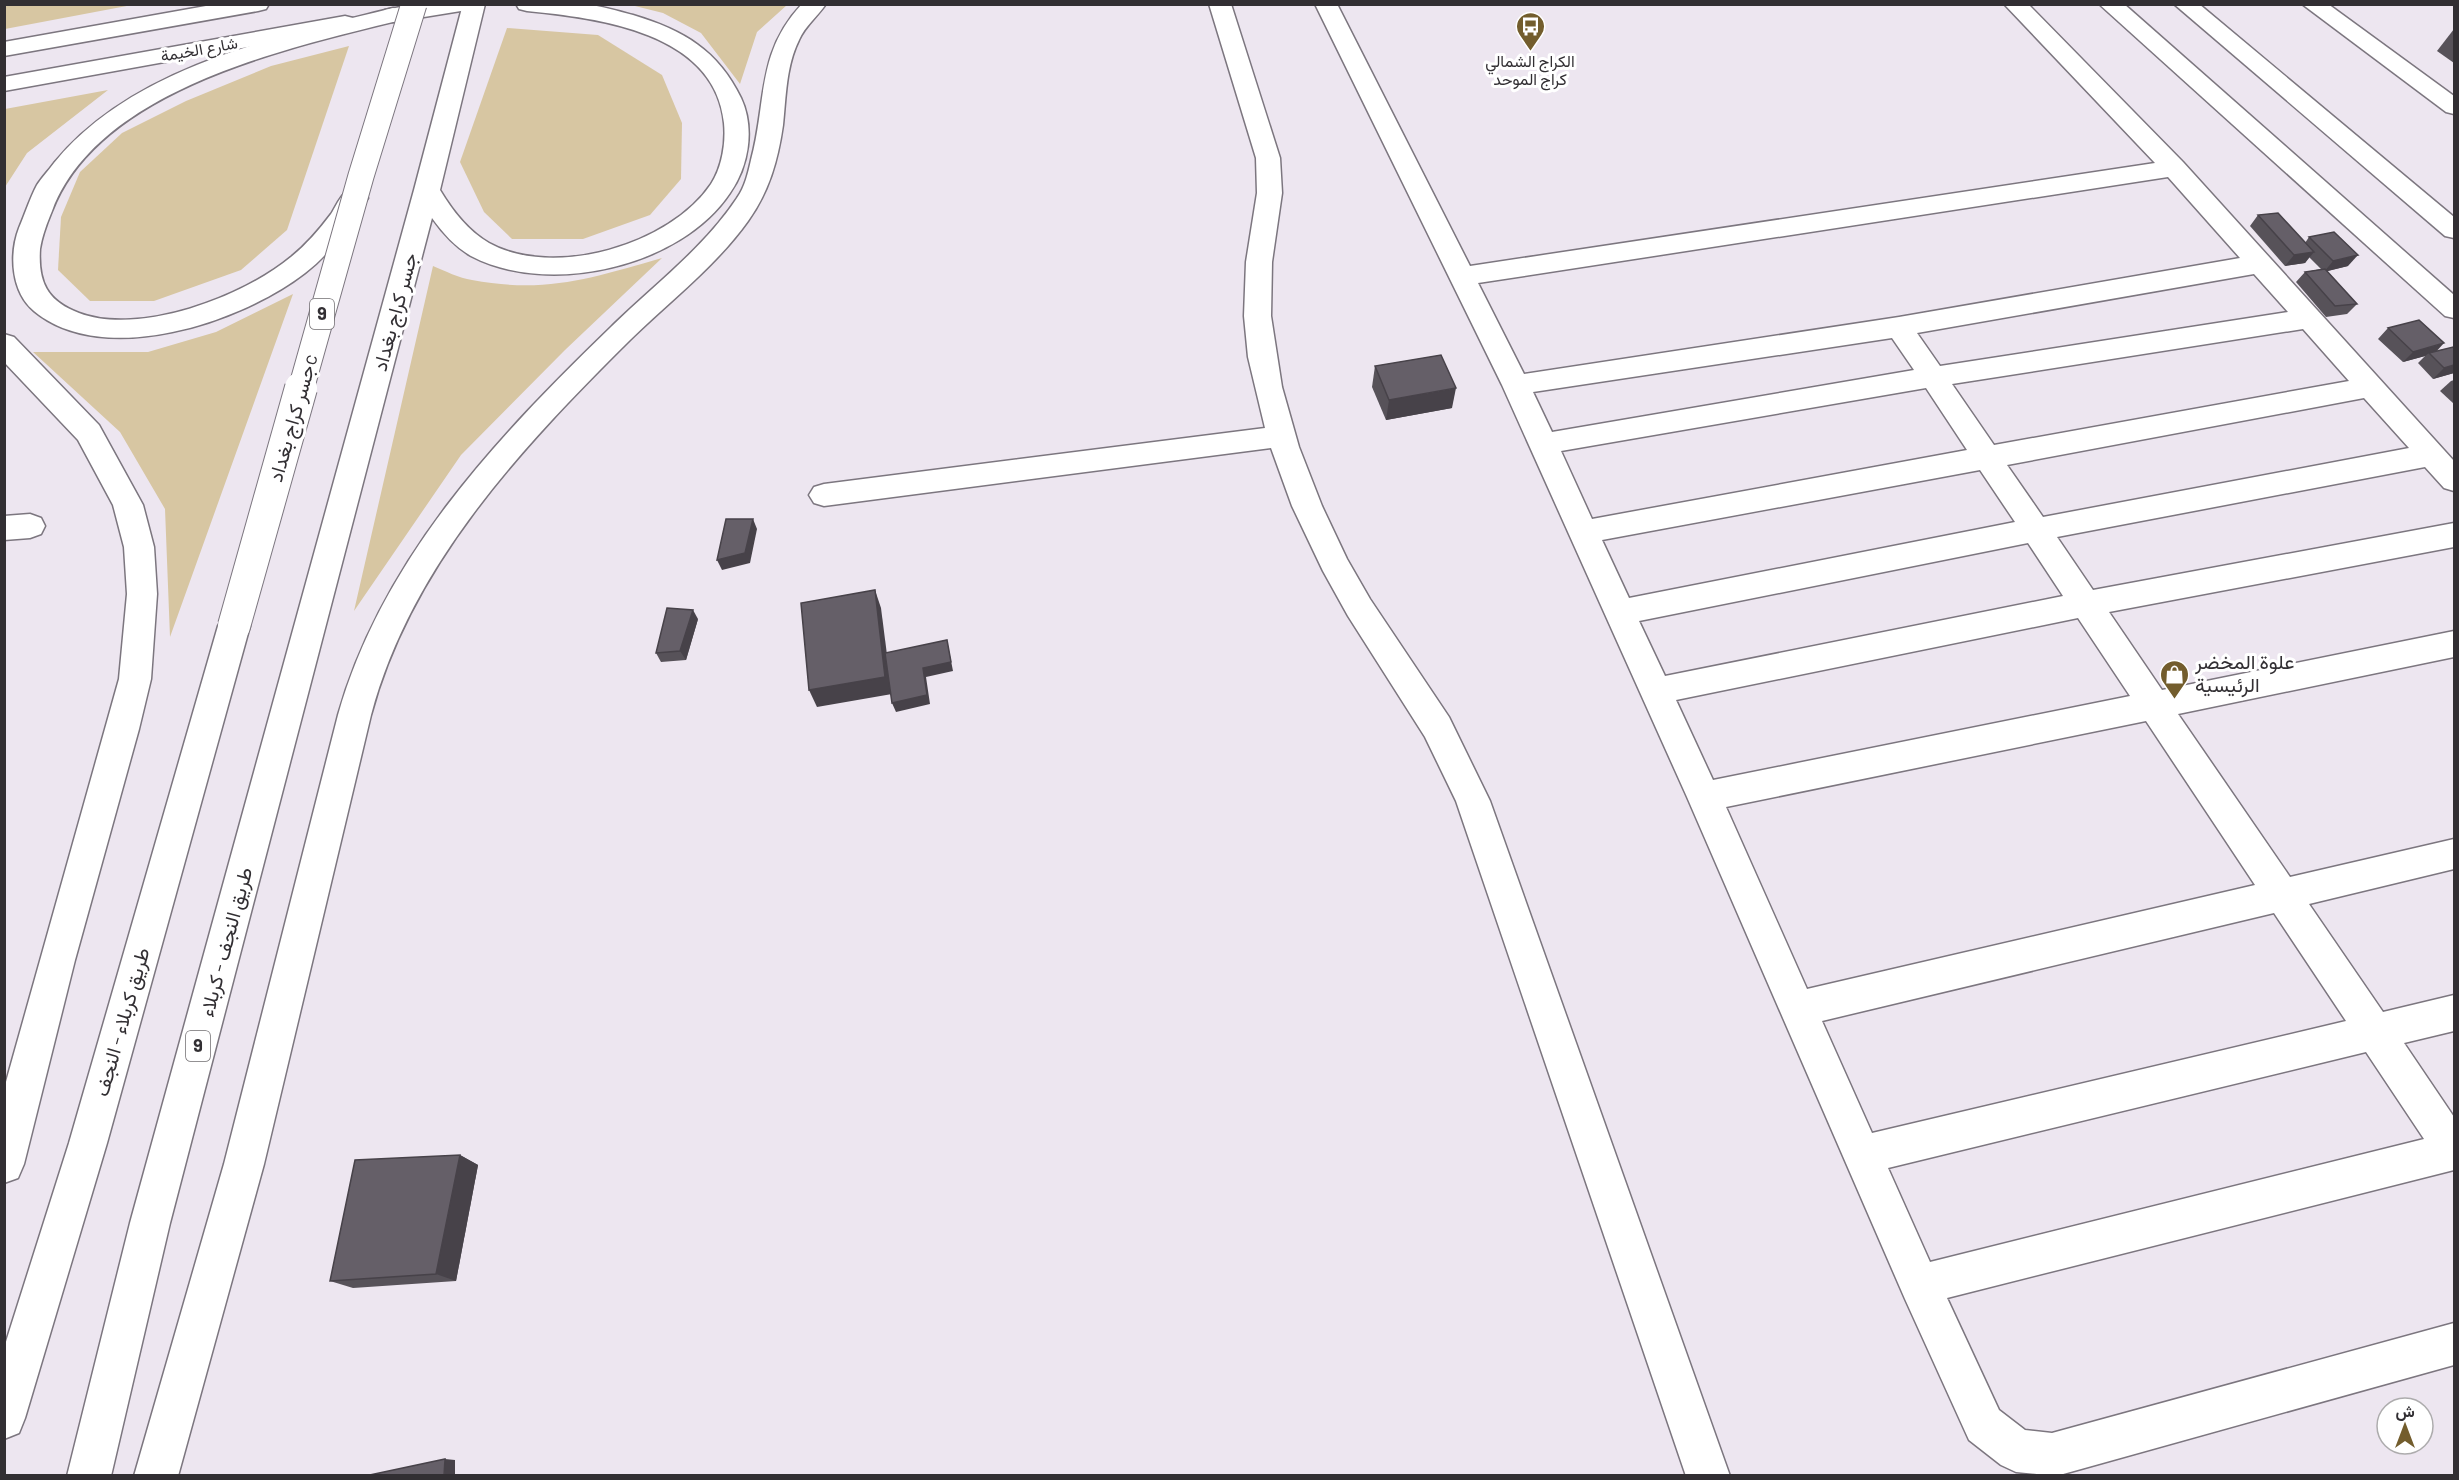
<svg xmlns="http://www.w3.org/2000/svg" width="2459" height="1480" font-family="Barlow,Vazirmatn,sans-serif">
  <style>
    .green { fill: #d7c6a2 }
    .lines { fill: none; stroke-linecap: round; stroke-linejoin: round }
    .minor-casing { stroke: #7c767f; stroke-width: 3 }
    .major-casing { stroke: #7c767f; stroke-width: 3 }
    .highway-casing { stroke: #7c767f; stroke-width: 3 }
    .minor { fill: #fff; fill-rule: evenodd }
    .major { fill: #fff; fill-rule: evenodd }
    .highway { fill: #fff; fill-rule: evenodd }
    .highway-bridge-far1-casing { stroke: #7c767f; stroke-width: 27; stroke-linecap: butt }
    .highway-bridge-casing { stroke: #7c767f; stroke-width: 34; stroke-linecap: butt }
    .highway-bridge-far1 { stroke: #fff; stroke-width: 25 }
    .highway-bridge { stroke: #fff; stroke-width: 32 }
    .wall { fill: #575259 }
    .shaded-wall { fill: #474249 }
    .building { fill: #655f68; stroke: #474249; stroke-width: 1.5 }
    .labels { text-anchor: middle; stroke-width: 6; stroke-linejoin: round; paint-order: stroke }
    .far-street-label { font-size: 16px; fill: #322f33; stroke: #fff }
    .far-poi-label { font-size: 16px; fill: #322f33; stroke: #fff }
    .shield { fill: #fff; stroke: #706d70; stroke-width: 1.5 }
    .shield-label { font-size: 18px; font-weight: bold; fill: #322f33 }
    .street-label { font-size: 20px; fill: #322f33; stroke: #fff }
    .poi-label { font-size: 20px; fill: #322f33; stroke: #fff; text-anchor: start }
  </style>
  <rect width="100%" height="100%" fill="#ede6f0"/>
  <g class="green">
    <polygon points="5,4 132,4 132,5 5,29"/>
    <polygon points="631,5 787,5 757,32 740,84 701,33 663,13"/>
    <polygon points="507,28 598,35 662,75 682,123 681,179 650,215 583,239 512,239 484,212 460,162"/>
    <polygon points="349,46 287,230 241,270 154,301 90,301 58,270 61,217 80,172 122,133 186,101 271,66"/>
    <polygon points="108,90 27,153 5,187 5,109"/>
    <path d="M 662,258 L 565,350 L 461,455 L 354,611 L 433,266 C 445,271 459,278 472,280 C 546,294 592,278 662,258 Z"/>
    <polygon points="293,294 170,637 165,509 120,432 33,352 148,352 216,332"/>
  </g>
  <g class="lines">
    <defs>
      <g id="minor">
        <polygon points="217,4 269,4 266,9 258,11 4,56 4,42"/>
        <polygon points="1209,4 1231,4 1280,158 1282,193 1272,262 1271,316 1282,387 1299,447 1322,506 1347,559 1370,599 1449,717 1490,801 1730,1476 1686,1476 1456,801 1425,737 1348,616 1323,571 1292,506 1271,448 824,506 814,503 809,495 814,487 824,484 1265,428 1248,357 1244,316 1246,262 1257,193 1256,158"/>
        <path d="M 1315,4 L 1337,4 L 1470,266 L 2155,163 L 2004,4 L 2028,4 L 2183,162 L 2454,461 L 2454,491 L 2444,488 L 2425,467 L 2057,537 L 2093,590 L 2454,523 L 2454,547 L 2109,612 L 2162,690 L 2454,631 L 2454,657 L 2178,714 L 2290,877 L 2454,839 L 2454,869 L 2309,904 L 2383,1012 L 2454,995 L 2454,1031 L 2404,1043 L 2454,1117 L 2454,1170 L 1947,1298 L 1999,1410 L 2025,1430 L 2052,1433 L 2454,1323 L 2454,1365 L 2056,1476 L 2016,1472 L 2001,1465 L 1969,1440 L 1905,1299 L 1687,797 L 1502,385 ZM 2168,177 L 2240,258 L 1899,317 L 1524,374 L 1478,283 ZM 2254,274 L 2288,312 L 1940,366 L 1917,333 ZM 2303,329 L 2349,381 L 1994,445 L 1952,384 ZM 1892,338 L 1914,370 L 1552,432 L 1533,392 ZM 1926,388 L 1967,450 L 1592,519 L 1561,451 ZM 2364,398 L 2409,448 L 2043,517 L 2007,465 ZM 1980,470 L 2015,522 L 1629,598 L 1602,540 ZM 2028,543 L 2063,596 L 1665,676 L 1639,621 ZM 2078,618 L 2130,696 L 1713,780 L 1676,700 ZM 2146,721 L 2255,885 L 1807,989 L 1726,807 ZM 2274,913 L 2346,1021 L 1872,1133 L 1822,1021 ZM 2366,1052 L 2424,1139 L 1930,1262 L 1888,1168 Z"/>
        <polygon points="2302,4 2328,4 2454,96 2454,114 2446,112"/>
        <polygon points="345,16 353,18 356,23 353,28 4,91 4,77"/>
        <polygon points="30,514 41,518 45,526 41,534 30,538 4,540 4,516"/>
      </g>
      <g id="major">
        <polygon points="416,4 472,4 469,9 461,11 393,22 385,20 382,15 385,10"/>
        <polygon points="2099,4 2124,4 2454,295 2454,318 2445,316"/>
        <polygon points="2174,4 2199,4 2454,217 2454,238 2445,236"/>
      </g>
      <g id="highway">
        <path d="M 463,4 L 485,4 L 440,190 C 452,210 468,231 489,243 C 554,279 670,245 711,184 C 722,167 726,143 724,123 C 715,32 598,18 527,11 L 519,9 L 516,4 C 539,4 562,3 584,4 C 601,6 618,11 633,15 C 683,30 718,50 741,98 C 755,128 749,166 730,193 C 681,267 549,297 471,256 C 455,247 442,232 432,218 L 170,1223 L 111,1476 L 67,1476 L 130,1223 L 414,190 Z"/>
        <path d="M 802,4 L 826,4 C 817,17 805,26 799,40 C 786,66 786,97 783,125 C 778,160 769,192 748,221 C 715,267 670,301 630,340 C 522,447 411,565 371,715 L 264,1164 L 178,1476 L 134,1476 L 224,1164 L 338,715 C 382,559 497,437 611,327 C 654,285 703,249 737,198 C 745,187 748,173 751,160 C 767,101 756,53 802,4 Z"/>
        <path d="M 393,8 L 401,10 L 404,15 L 401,20 C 288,48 98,89 52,211 C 47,223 42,236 40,249 C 38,282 47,301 79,313 C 139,336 243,297 291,257 C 306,245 319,230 331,214 C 335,208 340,196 346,192 C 352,188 358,191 364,192 L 368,198 C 350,226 331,253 305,273 C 242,322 104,369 34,311 C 11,292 9,254 19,228 C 25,214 30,198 37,185 C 42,177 49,170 54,163 C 133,66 277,37 393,8 Z"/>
        <polygon points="4,334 14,337 99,425 143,505 154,547 157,594 151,679 139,729 75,960 24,1164 18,1178 4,1183 4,1089 119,679 127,594 124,547 113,505 78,440 4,362"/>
        <polygon points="234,613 245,617 250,626 107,1143 25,1418 19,1433 4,1439 4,1348 69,1143 218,626 223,617"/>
      </g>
    </defs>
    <use href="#minor" class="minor-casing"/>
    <use href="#major" class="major-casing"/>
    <use href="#highway" class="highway-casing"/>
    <use href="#minor" class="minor"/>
    <use href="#major" class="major"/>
    <use href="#highway" class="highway"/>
    <defs>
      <polyline id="highway-bridge-far1" points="301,389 361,176 414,4"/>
      <polyline id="highway-bridge" points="234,626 301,388"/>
    </defs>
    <use href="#highway-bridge-far1" class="highway-bridge-far1-casing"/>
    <use href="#highway-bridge" class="highway-bridge-casing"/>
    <use href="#highway-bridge-far1" class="highway-bridge-far1"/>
    <use href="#highway-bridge" class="highway-bridge"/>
  </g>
  <g class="wall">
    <polygon points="2454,29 2454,63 2437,51"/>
    <polygon points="2258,215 2305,243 2309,237 2348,266 2327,271 2357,304 2347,314 2326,317 2296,282 2305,272 2321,269 2309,257 2305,263 2285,266 2250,226"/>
    <polygon points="2388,328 2437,351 2454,373 2433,379 2418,363 2425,356 2403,362 2378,339"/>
    <polygon points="1375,366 1452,408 1386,420 1372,387"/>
    <polygon points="2454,380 2454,404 2440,391 2451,381"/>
    <polygon points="698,619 686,660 661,662 656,653"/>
    <polygon points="460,1155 478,1165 456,1281 353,1288 330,1281"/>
  </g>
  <g class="shaded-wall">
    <polygon points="2314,252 2305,263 2285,266 2294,255"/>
    <polygon points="2358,255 2348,266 2324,272 2333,261"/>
    <polygon points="2444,343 2434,354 2429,353 2425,356 2403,362 2413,352"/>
    <polygon points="2454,365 2454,373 2433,379 2444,368"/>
    <polygon points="1456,388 1452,408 1386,420 1389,400"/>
    <polygon points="753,519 757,529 750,563 722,570 717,560"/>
    <polygon points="875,590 881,608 892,694 817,707 809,690"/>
    <polygon points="693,610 698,619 686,660 680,651"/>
    <polygon points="947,640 953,671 926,677 930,704 896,712 892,703"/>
    <polygon points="460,1155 478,1165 456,1281 436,1274"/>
    <polygon points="445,1459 455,1460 455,1476 444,1476"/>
  </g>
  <g class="building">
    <polygon points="2278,213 2314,252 2294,255 2258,215"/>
    <polygon points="2334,232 2358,255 2333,261 2309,237"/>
    <polygon points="2325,269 2357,304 2335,306 2305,272"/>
    <polygon points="2419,320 2444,343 2413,352 2388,328"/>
    <polygon points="2453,347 2454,349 2454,365 2444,368 2429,353"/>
    <polygon points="1441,355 1456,388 1389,400 1375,366"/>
    <polygon points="726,519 753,519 745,553 717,560"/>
    <polygon points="875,590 885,677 809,690 801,603"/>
    <polygon points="667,608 693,610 680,651 656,653"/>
    <polygon points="947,640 951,662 923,668 927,695 892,703 885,653"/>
    <polygon points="460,1155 436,1274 330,1281 355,1160"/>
    <polygon points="445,1459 444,1476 365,1476"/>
  </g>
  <defs>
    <symbol id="bus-pin" viewBox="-11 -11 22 30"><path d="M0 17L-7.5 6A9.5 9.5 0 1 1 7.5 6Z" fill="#735d2d" stroke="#fff"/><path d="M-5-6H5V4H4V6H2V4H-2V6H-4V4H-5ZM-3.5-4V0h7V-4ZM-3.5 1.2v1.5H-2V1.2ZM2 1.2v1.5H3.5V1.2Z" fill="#fff"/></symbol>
    <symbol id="shop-pin" viewBox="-11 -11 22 30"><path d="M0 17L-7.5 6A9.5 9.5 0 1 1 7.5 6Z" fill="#735d2d" stroke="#fff"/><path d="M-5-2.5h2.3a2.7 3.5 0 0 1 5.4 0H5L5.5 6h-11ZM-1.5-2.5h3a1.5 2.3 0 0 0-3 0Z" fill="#fff"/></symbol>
  </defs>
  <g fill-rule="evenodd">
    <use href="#bus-pin" x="1514" y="10" width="33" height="45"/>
    <use href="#shop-pin" x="2158" y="658" width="33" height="45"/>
  </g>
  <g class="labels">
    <g class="far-street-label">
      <text transform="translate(199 49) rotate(-10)" y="6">شارع الخيمة</text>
    </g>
    <g class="far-poi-label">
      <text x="1530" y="67">الكراج الشمالي<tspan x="1530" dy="18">كراج الموحد</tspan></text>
    </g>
    <g class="shield">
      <rect x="310" y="299" width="24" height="30" rx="4.5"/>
      <rect x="186" y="1031" width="24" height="30" rx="4.5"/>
    </g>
    <g class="shield-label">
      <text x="322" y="320">9</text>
      <text x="198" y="1052">9</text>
    </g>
    <g class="street-label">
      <text transform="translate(395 312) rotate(-75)" y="7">جسر كراج بغداد</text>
      <text transform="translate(293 418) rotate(-74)" y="7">جسر كراج بغدادc</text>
      <text transform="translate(226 942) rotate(-75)" y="7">طريق النجف - کربلاء</text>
      <text transform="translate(122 1022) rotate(-74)" y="7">طريق کربلاء - النجف</text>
    </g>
    <g class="poi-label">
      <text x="2195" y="669">علوة المخضر<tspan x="2195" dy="23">الرئيسية</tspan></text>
    </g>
  </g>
  <rect width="2459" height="1480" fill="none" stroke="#322f33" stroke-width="12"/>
  <g transform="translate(2405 1426)"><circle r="28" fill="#ffffff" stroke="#adacad" stroke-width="1.5"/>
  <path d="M0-4.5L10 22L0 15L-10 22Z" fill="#735d2d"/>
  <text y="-9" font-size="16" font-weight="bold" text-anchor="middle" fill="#322f33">ش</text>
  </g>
</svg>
